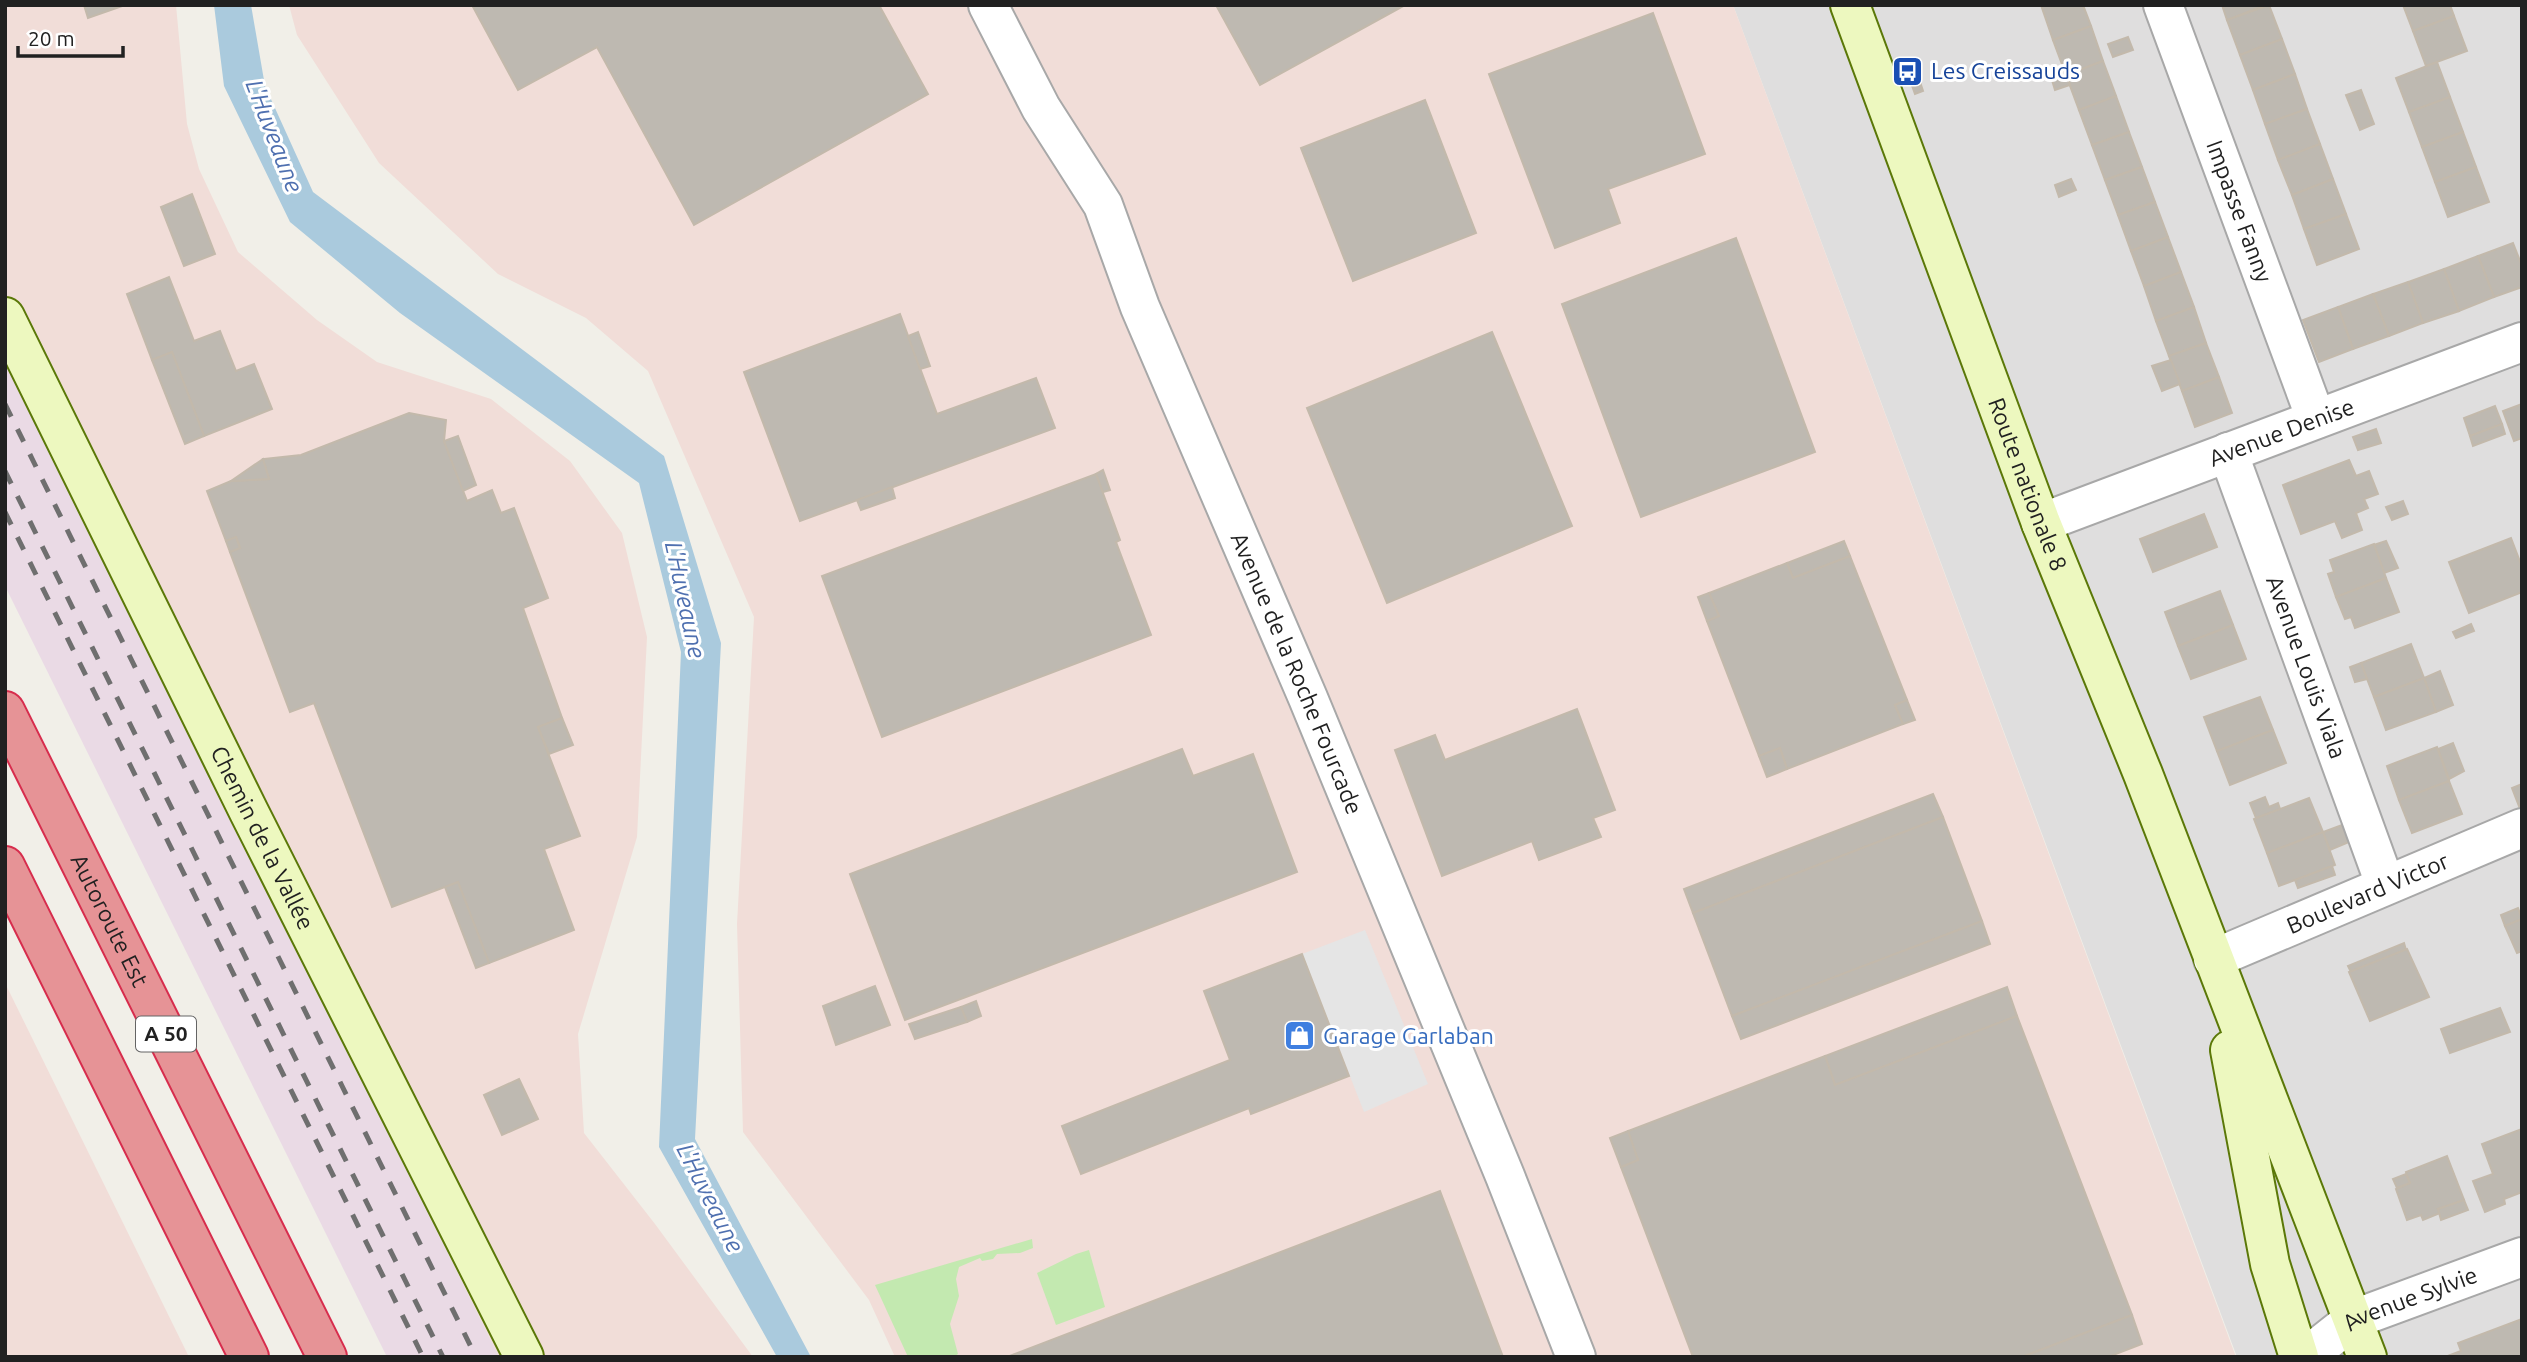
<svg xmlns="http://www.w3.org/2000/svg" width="2527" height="1362" font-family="Ubuntu,sans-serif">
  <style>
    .residential { fill: #dfdede }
    .commercial { fill: #f1ddd8 }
    .industrial { fill: #eadae5 }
    .grass { fill: #c3e9b0 }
    .parking { fill: #e5e5e5 }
    .water { fill: #aacadd }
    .building { fill: #beb9b1; stroke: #c3b9ab; stroke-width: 2 }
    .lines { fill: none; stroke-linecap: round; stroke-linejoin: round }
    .street-casing { stroke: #a8a8a8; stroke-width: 42 }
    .secondary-casing { stroke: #5b7808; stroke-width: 42 }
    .highway-casing { stroke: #d72d4d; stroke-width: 42 }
    .street { stroke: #fff; stroke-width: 38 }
    .secondary { stroke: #edf8bf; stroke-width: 38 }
    .highway { stroke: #e69396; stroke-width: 38 }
    .rail { stroke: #6f6f6f; stroke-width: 5; stroke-dasharray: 14 14; stroke-linecap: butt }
    .labels { text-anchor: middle; stroke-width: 6; stroke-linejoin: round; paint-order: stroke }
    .shield { fill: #fff; stroke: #646464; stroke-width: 2 }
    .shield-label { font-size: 21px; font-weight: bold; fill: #212121 }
    .transit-label { font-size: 23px; fill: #164399; stroke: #fff; text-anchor: start }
    .street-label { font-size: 23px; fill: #212121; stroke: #fff }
    .shop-label { font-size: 23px; fill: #366cbe; stroke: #fff; text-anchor: start }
    .water-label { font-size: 24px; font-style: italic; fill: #4f70b0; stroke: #fff }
  </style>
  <rect width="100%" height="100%" fill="#f1efe8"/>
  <polygon class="residential" points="1733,5 2522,5 2522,1357 2237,1357"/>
  <g class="commercial">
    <polygon points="5,5 176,5 187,124 199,169 238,252 317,320 377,362 491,399 570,461 622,533 647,637 637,837 578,1034 584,1133 655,1224 753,1357 499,1357 5,353"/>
    <polygon points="289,5 1733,5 2236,1357 895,1357 869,1300 743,1132 737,924 754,617 648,371 586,318 498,274 379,163 297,35"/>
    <polygon points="5,983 189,1357 5,1357"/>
  </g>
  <polygon class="industrial" points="5,353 381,1117 499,1357 387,1357 5,586"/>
  <g class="grass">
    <polygon points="1032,1239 1033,1248 1020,1253 997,1254 993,1259 982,1261 980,1258 959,1267 956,1279 959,1296 950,1324 958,1354 953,1357 908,1357 875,1285"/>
    <polygon points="1089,1250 1105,1307 1056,1325 1037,1273 1076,1254"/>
  </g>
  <polygon class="parking" points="1365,930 1428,1084 1364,1112 1302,954"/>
  <polygon class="water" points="214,5 251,5 265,86 313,192 664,456 721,643 695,1139 811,1357 777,1357 659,1147 681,652 639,483 400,313 290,222 224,86"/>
  <g class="building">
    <polygon points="84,5 125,5 88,18"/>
    <polygon points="472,5 879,5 928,94 694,225 597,47 518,90"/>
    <polygon points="1216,5 1405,5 1260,85"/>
    <polygon points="2041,5 2083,5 2091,26 2053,40"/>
    <polygon points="2222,5 2266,5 2227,20"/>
    <polygon points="2269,5 2282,39 2240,55 2227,20"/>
    <polygon points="2403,5 2450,5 2454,16 2413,31"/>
    <polygon points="1653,13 1705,154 1608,189 1620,223 1555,248 1489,74"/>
    <polygon points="2454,16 2467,51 2426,66 2413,31"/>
    <polygon points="2091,26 2103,61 2066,75 2053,40"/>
    <polygon points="2128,37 2133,50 2113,57 2108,44"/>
    <polygon points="2282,39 2295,74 2253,90 2240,55"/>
    <polygon points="2103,61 2116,96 2079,110 2066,75"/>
    <polygon points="2437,62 2450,97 2409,112 2396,78"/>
    <polygon points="1917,73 1923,91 1915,94 1909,77"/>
    <polygon points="2295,74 2307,109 2265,124 2253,90"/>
    <polygon points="2066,75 2070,85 2055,90 2052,80"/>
    <polygon points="2361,90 2374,124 2360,130 2346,95"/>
    <polygon points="2116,96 2129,132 2092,145 2079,110"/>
    <polygon points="2450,97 2463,132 2422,147 2409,112"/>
    <polygon points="1425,100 1476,233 1353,281 1301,148"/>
    <polygon points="2307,109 2320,144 2278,160 2265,124"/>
    <polygon points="2129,132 2142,167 2105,180 2092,145"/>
    <polygon points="2463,132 2476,167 2435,182 2422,147"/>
    <polygon points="2320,144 2333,179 2292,195 2278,160"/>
    <polygon points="2142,167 2155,202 2118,215 2105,180"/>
    <polygon points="2476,167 2489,202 2448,217 2435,182"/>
    <polygon points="2071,179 2076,190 2059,197 2055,185"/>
    <polygon points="2333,179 2346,214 2304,229 2292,195"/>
    <polygon points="192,194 215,254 184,266 161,207"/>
    <polygon points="2155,202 2168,237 2131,251 2118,215"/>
    <polygon points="2346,214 2359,249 2317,265 2304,229"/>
    <polygon points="2168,237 2181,272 2144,286 2131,251"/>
    <polygon points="1736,238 1815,452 1641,517 1562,304"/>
    <polygon points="2513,243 2522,266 2522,287 2494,297 2478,256"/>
    <polygon points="2478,256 2494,297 2459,311 2444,269"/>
    <polygon points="2444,269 2459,311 2423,323 2408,282"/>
    <polygon points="2181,272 2194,307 2156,321 2144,286"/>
    <polygon points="169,277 194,341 220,331 236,371 254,364 272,409 204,436 172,352 152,360 127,294"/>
    <polygon points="2408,282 2423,323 2389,336 2373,294"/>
    <polygon points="2373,294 2389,336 2353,349 2338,307"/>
    <polygon points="2194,307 2206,343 2169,356 2156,321"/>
    <polygon points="2338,307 2353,349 2319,362 2303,320"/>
    <polygon points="900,314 937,414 1036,378 1055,428 800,521 744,372"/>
    <polygon points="918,332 930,366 920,369 908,336"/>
    <polygon points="1492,332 1572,526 1387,603 1307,408"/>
    <polygon points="2206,343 2219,377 2182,391 2169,356"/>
    <polygon points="172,352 204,436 185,444 152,360"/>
    <polygon points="2171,360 2180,384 2162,391 2152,366"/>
    <polygon points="2219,377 2232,413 2195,427 2182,391"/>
    <polygon points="2522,404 2522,438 2514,441 2503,411"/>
    <polygon points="2495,406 2502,424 2470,436 2464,418"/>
    <polygon points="409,413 446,420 444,441 467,501 492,490 501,513 514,508 548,598 523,608 562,718 538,727 580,836 544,849 574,930 489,963 458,882 392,907 314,703 290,712 230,552 240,548 236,537 226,541 207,491 231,481 269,479 263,459 301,455"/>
    <polygon points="2502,424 2505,434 2473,446 2470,436"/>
    <polygon points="2376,429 2381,443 2358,450 2353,437"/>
    <polygon points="458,436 476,485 463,491 444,441"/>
    <polygon points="263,459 269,479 231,481"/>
    <polygon points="2349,460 2356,476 2369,471 2378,494 2364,499 2368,508 2356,513 2362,530 2342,538 2335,521 2301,534 2283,485"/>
    <polygon points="1103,470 1110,490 1103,492 1096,474"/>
    <polygon points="1096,474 1120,540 1116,542 1151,635 882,737 822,576"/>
    <polygon points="892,487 895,498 861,510 857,500"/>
    <polygon points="2403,501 2408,514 2392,520 2386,507"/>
    <polygon points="2204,514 2217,547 2153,572 2140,539"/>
    <polygon points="236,537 240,548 230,552 226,541"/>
    <polygon points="2511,538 2522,567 2522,592 2469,613 2449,562"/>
    <polygon points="1844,541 1850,556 1793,578 1787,563"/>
    <polygon points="2386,541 2398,568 2384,573 2374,545"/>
    <polygon points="2374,544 2386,578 2336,597 2328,574 2334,572 2330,560"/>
    <polygon points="1850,556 1907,700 1895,705 1903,724 1787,769 1780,748 1759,756 1707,621 1719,616 1709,593 1787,563 1793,578"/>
    <polygon points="2386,578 2399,612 2355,628 2351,617 2345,619 2336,597"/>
    <polygon points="2220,591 2233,625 2178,646 2165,612"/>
    <polygon points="1709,593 1719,616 1707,621 1698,597"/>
    <polygon points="2471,624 2474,631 2456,638 2453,632"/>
    <polygon points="2233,625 2246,659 2191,679 2178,646"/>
    <polygon points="2411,644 2424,678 2374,697 2361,663"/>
    <polygon points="2361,663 2367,679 2355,682 2350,667"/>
    <polygon points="2440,671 2453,705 2436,712 2424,678"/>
    <polygon points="2424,678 2436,712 2386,730 2374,697"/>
    <polygon points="2260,697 2273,730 2217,751 2204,717"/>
    <polygon points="1907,700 1915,720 1903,724 1895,705"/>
    <polygon points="1577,709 1615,810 1593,818 1601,837 1539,860 1532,841 1442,876 1395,750 1435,735 1445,760"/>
    <polygon points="562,718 573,745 549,754 538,727"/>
    <polygon points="2273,730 2286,763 2230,785 2217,751"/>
    <polygon points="2453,743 2464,771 2449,779 2438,749"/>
    <polygon points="2437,747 2449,781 2399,800 2387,766"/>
    <polygon points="1780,748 1787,769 1767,777 1759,756"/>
    <polygon points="1182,749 1193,776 1253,754 1297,872 905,1020 850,874"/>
    <polygon points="2449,781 2462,814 2412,833 2399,800"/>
    <polygon points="2522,784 2522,814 2512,788"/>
    <polygon points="1933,794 1943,817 1693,913 1684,889"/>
    <polygon points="2265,797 2269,807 2278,803 2280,809 2256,818 2250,803"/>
    <polygon points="2309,798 2323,832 2267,853 2254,819"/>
    <polygon points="1943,817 1982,921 1732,1016 1693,913"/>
    <polygon points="2342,825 2349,842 2330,850 2323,832"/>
    <polygon points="2323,832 2335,865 2279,886 2267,853"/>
    <polygon points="2332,866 2335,875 2298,888 2295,880"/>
    <polygon points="458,882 489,963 476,968 445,887"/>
    <polygon points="2518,908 2522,919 2505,926 2501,915"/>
    <polygon points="2522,919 2522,951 2517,953 2505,926"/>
    <polygon points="1982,921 1990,944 1741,1039 1732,1016"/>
    <polygon points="2404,943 2406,950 2351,972 2348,966"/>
    <polygon points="2407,949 2429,997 2370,1021 2349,972"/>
    <polygon points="1302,954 1349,1076 1251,1114 1249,1108 1081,1174 1062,1126 1230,1060 1204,991"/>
    <polygon points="875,986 890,1025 836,1045 823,1006"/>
    <polygon points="2007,987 2017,1016 1835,1085 1825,1056"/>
    <polygon points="976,1001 981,1016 967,1022 961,1007"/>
    <polygon points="961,1007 967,1022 915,1039 909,1024"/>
    <polygon points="2500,1008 2510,1032 2450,1053 2441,1029"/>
    <polygon points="2017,1016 2132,1315 2022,1357 1693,1357 1621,1167 1638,1160 1628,1131 1825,1056 1835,1085"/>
    <polygon points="519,1079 538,1119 502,1135 484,1095"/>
    <polygon points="2522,1129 2522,1192 2504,1199 2505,1204 2485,1212 2473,1181 2493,1174 2482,1144"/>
    <polygon points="1628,1131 1638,1160 1621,1167 1610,1138"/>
    <polygon points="2447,1156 2464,1200 2438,1209 2440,1213 2423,1220 2421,1215 2407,1220 2396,1189 2410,1183 2406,1172"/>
    <polygon points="2406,1174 2410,1183 2397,1188 2393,1179"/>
    <polygon points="1440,1191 1503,1357 1007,1357"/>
    <polygon points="2464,1200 2468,1210 2441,1220 2438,1209"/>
    <polygon points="2132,1315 2142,1344 2108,1357 2022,1357"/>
    <polygon points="2522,1319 2522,1357 2445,1357 2461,1351 2458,1343"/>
  </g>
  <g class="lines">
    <defs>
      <g id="street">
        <path id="s1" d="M 988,5 L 1041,108 L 1103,205 L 1140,307 L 1308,698 L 1505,1176 L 1576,1357"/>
        <path id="s2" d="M 2163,5 L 2316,419"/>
        <path id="s3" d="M 2228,452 L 2385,884"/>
        <path id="s4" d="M 2041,523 L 2522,342"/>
        <path id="s5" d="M 2213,959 L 2522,828"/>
        <path id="s6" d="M 2306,1357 L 2354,1319 L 2522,1257"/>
      </g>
      <g id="secondary">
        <path id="s7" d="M 1850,5 L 2041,523 L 2143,774 L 2367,1357"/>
        <path id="s8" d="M 5,317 L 249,812 L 524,1357"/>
        <polyline points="2230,1050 2270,1264 2299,1357"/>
      </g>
      <g id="highway">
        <path id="s9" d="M 5,711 L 327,1357"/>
        <polyline points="5,866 249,1357"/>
      </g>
    </defs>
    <use href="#street" class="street-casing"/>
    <use href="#secondary" class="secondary-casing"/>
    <use href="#highway" class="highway-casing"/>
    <use href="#street" class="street"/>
    <use href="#secondary" class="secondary"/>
    <use href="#highway" class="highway"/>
    <g class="rail">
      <polyline points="5,404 476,1357"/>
      <polyline points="5,471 443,1357"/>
      <polyline points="5,512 423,1357"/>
    </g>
  </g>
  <defs>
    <symbol id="bus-square" viewBox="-11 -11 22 22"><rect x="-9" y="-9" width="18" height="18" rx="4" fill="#1a4fb4" stroke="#fff"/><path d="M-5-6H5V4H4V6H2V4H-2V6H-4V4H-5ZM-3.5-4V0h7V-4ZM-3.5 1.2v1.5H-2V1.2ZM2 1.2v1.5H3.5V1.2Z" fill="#fff"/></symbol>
    <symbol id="shop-square" viewBox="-11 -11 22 22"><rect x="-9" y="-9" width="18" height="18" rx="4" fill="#3f7fe0" stroke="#fff"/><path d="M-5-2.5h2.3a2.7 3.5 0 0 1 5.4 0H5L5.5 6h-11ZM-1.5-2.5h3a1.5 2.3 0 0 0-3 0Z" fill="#fff"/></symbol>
  </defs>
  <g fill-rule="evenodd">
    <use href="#bus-square" x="1890" y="54" width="35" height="35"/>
    <use href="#shop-square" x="1282" y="1018" width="35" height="35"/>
  </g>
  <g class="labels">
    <rect class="shield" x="136" y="1016.5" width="60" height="35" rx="5"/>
    <g class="shield-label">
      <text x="166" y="1041">A 50</text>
    </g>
    <g class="transit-label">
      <text x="1931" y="79">Les Creissauds</text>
    </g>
    <g class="street-label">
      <text dy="8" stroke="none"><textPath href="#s2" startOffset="220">Impasse Fanny</textPath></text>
      <text dy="8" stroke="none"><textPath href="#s4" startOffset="257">Avenue Denise</textPath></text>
      <text dy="8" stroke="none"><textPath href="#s7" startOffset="511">Route nationale 8</textPath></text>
      <text dy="8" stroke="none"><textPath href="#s3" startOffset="229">Avenue Louis Viala</textPath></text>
      <text dy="8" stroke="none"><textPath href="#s1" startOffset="738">Avenue de la Roche Fourcade</textPath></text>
      <text dy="8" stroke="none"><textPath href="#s8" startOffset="581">Chemin de la Vallée</textPath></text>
      <text dy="8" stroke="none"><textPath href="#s5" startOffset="168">Boulevard Victor</textPath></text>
      <text dy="8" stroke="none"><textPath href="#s9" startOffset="234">Autoroute Est</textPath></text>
      <text dy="8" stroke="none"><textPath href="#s6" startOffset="121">Avenue Sylvie</textPath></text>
    </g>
    <g class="shop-label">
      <text x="1323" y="1044">Garage Garlaban</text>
    </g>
    <g class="water-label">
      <text transform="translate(274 136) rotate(69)" y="8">L'Huveaune</text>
      <text transform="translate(685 600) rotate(78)" y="8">L'Huveaune</text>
      <text transform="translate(710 1198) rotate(63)" y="8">L'Huveaune</text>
    </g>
  </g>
  <rect width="2527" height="1362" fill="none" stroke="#212121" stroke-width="14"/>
  <path d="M18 46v10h105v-10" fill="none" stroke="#212121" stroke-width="3.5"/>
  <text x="28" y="46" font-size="21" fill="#212121" stroke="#ffffff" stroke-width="5" paint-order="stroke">20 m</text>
</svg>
